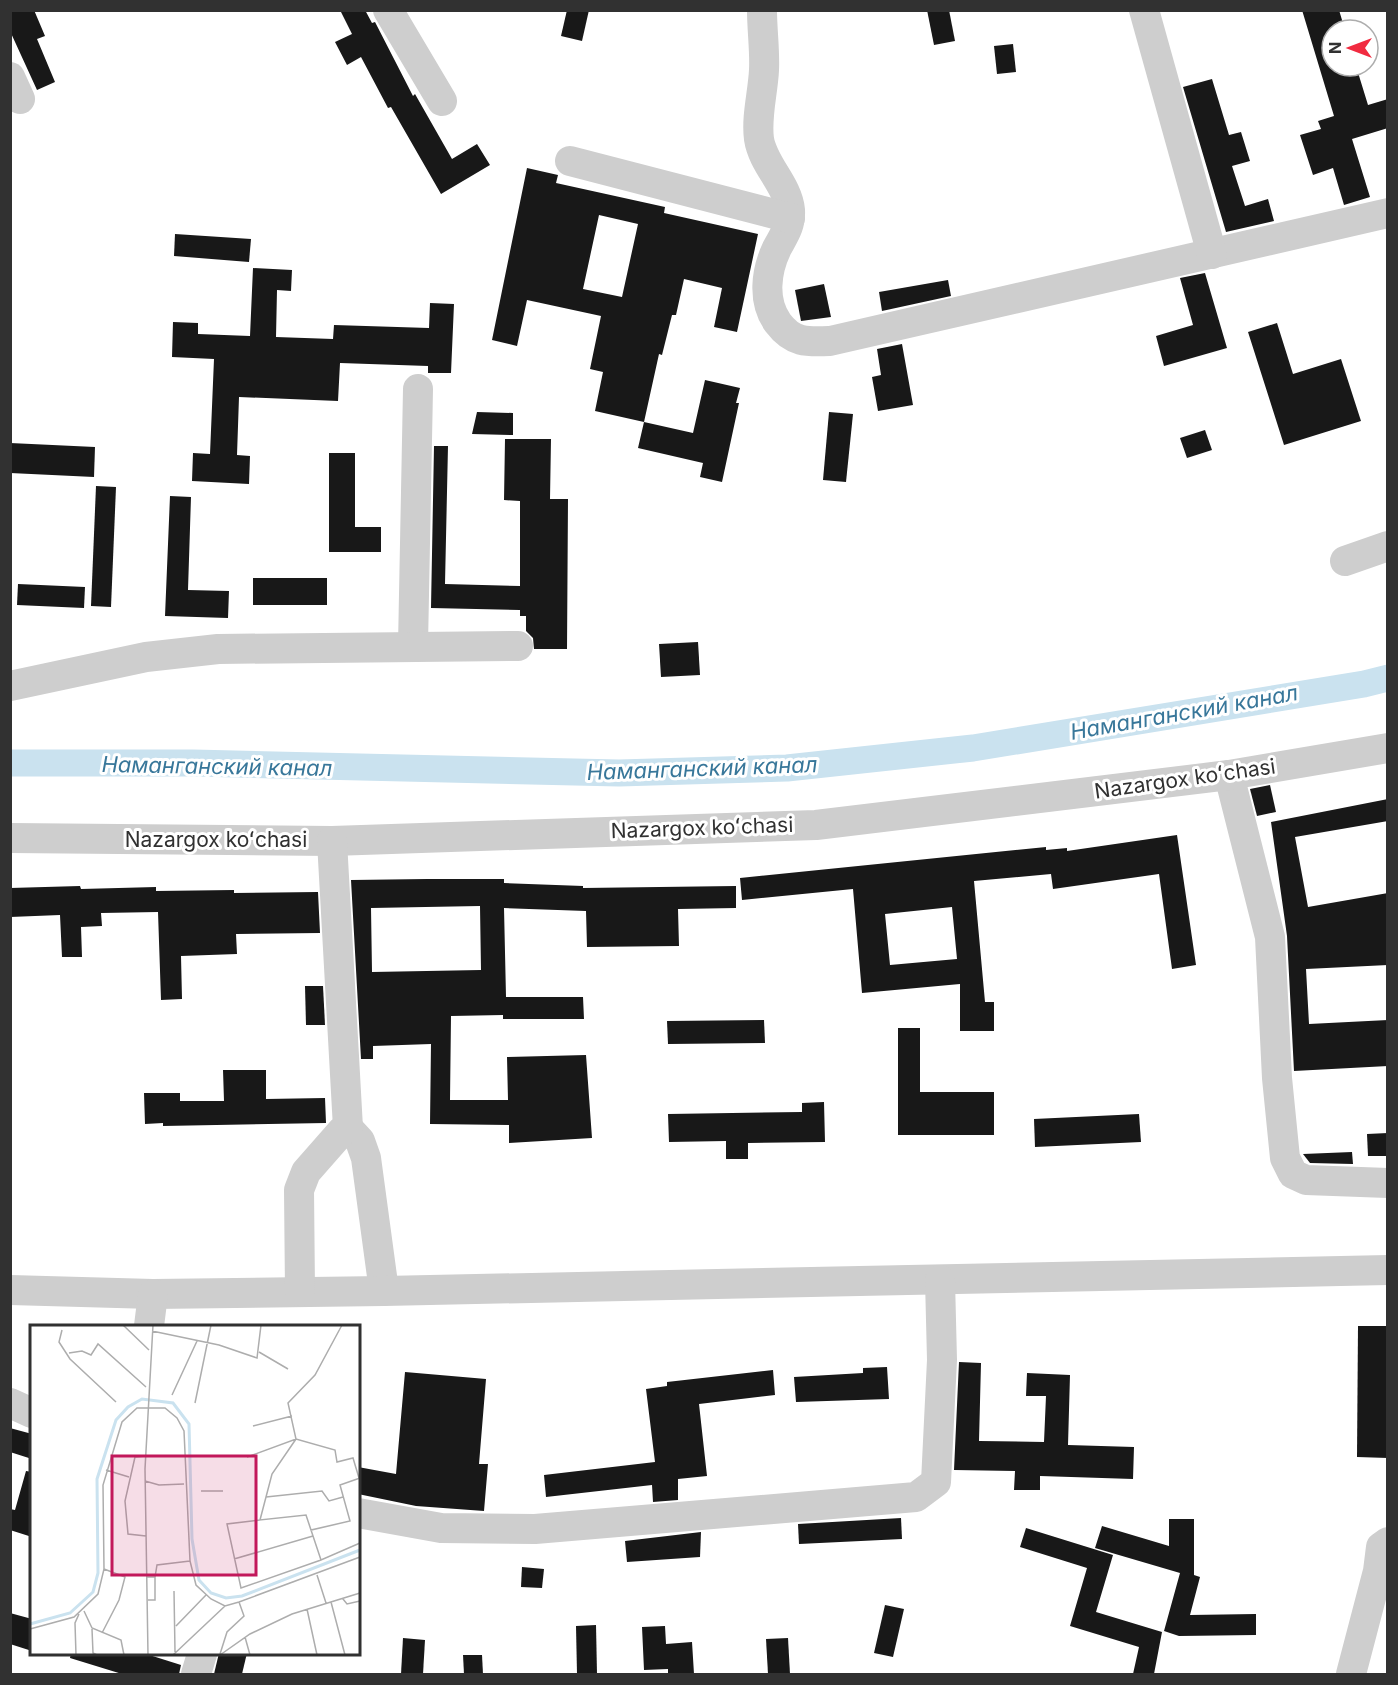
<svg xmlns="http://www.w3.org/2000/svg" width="1398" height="1685" font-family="Inter,sans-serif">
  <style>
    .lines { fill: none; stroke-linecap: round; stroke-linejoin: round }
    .canal { stroke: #cae2ef; stroke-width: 27 }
    .building { fill: #181818; fill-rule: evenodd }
    .minor { stroke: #cecece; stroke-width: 30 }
    .labels { text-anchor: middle; stroke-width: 6; stroke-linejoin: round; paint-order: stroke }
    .street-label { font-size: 21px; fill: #313131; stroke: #fff }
    .water-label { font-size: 22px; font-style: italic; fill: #38779a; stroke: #fff }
    .inset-river { fill: none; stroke: #cae2ef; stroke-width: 3 }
    .inset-road { fill: none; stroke: #adadad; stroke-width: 1.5 }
    .view { fill: #c2185b; fill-opacity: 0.15; stroke: #c2185b; stroke-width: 3 }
    .inset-edge { fill: none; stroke: #313131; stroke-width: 3 }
  </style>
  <rect width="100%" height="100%" fill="#fff"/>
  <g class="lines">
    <polyline class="canal" points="10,763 193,763 619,773 787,768 973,748 1364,684 1388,678"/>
  </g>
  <g class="building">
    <polygon points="10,10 34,10 45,36 37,39 55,82 37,90 10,31"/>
    <polygon points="340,10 365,10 372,23 375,22 413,96 415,94 452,159 477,144 490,165 441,194 391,107 388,108 361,57 347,65 335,42 352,34"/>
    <polygon points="567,10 589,10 582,41 561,36"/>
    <polygon points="927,10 949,10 955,41 934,45"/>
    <polygon points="1302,10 1339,10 1345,30 1332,30 1332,66 1356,66 1368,105 1388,99 1388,128 1352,139 1370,197 1344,205 1333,168 1313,175 1300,135 1321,129 1318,121 1334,116"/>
    <polygon points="1013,44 1016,72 997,74 994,46"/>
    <polygon points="1212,79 1229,135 1241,132 1250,161 1232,166 1245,206 1268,199 1274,221 1226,232 1183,87"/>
    <path d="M 527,168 L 558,175 L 556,183 L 665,207 L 664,213 L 758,234 L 737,332 L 714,327 L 722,288 L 684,279 L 676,315 L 672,315 L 662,355 L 659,354 L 644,422 L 595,411 L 603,372 L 590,369 L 601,316 L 527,300 L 517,346 L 492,340 ZM 599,215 L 638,224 L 622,297 L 583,289 Z"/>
    <polygon points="175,234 251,239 249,262 174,256"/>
    <polygon points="253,268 292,270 291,291 277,290 276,337 333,339 334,325 429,328 430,303 454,304 451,373 428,373 428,366 340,363 338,401 239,397 237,455 250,456 249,484 192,481 193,453 210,454 214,359 172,357 173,322 198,323 198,334 250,336"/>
    <polygon points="1205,273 1227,348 1164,366 1156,336 1193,325 1180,278"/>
    <polygon points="948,280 951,296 882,311 879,292"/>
    <polygon points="824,284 831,317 801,321 795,290"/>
    <polygon points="1277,323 1293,374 1341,359 1361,421 1284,445 1248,332"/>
    <polygon points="902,344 913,405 878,411 872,377 881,375 877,349"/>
    <polygon points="705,380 740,388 736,403 739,403 722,482 700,477 703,463 638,448 644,422 693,433"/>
    <polygon points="477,412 513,413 513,435 472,434"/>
    <polygon points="829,412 853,414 846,482 823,480"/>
    <polygon points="1205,430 1212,450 1187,458 1180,438"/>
    <polygon points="505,439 551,439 550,499 568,499 567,649 534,649 533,638 526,631 526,616 520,616 520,610 431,608 434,446 448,446 445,584 520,586 520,501 504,500"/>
    <polygon points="10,443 95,447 94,477 10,473"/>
    <polygon points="329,453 355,453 355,527 381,527 381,552 329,552"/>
    <polygon points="96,486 116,487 111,607 91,606"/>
    <polygon points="170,496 191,497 188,590 229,591 228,618 165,616"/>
    <rect x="253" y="578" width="74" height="27"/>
    <polygon points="18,584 85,587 84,608 17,605"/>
    <polygon points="698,642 700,675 661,677 659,644"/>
    <polygon points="1270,785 1276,812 1257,816 1250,789"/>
    <polygon points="1388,799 1388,821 1295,837 1308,907 1388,893 1388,965 1306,969 1309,1024 1388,1020 1388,1066 1294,1071 1287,936 1271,822"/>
    <path d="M 1177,835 L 1196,965 L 1172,969 L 1159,874 L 1053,889 L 1051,874 L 974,881 L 985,1002 L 994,1002 L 994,1031 L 960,1031 L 960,984 L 862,993 L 853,889 L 742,900 L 740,878 L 1046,847 L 1046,850 L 1067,848 L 1067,851 ZM 952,907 L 957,959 L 890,965 L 885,914 Z"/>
    <path d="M 427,879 L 504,879 L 504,883 L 583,886 L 583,888 L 736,886 L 736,908 L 678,909 L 679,946 L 587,947 L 586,911 L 504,908 L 506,997 L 583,997 L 584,1019 L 503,1019 L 503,1015 L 451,1016 L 450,1100 L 508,1100 L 507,1057 L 586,1055 L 592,1138 L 509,1143 L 509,1125 L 430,1124 L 431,1044 L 373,1046 L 373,1059 L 361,1059 L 351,880 ZM 480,906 L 481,970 L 372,972 L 371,908 Z"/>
    <polygon points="80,886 81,889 156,887 156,891 234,890 234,893 318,892 320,933 236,934 237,954 181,956 182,999 161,1000 158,912 101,913 102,926 81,927 82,957 62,957 60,915 10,917 10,888"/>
    <polygon points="305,986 323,986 325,1025 306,1025"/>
    <polygon points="764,1020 765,1043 668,1044 667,1021"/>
    <polygon points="898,1028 920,1028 920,1092 994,1092 994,1135 898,1135"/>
    <polygon points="223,1070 266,1070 266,1099 325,1098 326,1123 163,1126 163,1123 145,1124 144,1093 180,1093 180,1101 224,1101"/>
    <polygon points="824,1102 825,1142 748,1143 748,1159 726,1159 726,1141 669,1142 668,1114 802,1112 802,1103"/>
    <polygon points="1139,1114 1141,1142 1035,1147 1034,1119"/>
    <polygon points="1388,1133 1388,1156 1368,1156 1367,1134"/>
    <polygon points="1352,1152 1353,1164 1310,1163 1303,1154"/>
    <polygon points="1358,1326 1388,1326 1388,1458 1357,1457"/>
    <polygon points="959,1362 981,1363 979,1441 1044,1442 1046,1396 1026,1396 1027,1373 1070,1375 1068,1445 1134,1447 1133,1479 1040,1476 1040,1490 1014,1490 1015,1471 954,1470"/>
    <polygon points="887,1367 889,1399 796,1402 794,1377 863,1373 863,1368"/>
    <polygon points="773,1370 775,1395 699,1404 707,1476 678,1479 678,1500 653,1502 652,1485 546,1497 544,1475 655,1462 646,1389 667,1386 667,1382"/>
    <polygon points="405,1372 486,1379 479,1464 488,1464 484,1511 416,1506 358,1494 358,1467 396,1474"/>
    <polygon points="10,1428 32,1434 32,1459 10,1452"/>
    <polygon points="26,1471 32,1472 32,1537 10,1530 10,1509 15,1510"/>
    <polygon points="901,1518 902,1539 799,1544 798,1524"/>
    <polygon points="1169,1519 1194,1519 1194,1575 1200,1577 1190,1615 1256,1614 1256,1635 1179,1636 1164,1631 1180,1573 1095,1548 1102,1526 1169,1546"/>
    <polygon points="1026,1528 1113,1555 1096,1612 1162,1632 1154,1674 1133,1674 1139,1647 1070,1626 1087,1568 1020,1547"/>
    <polygon points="701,1532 700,1557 627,1562 625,1541"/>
    <polygon points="522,1567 544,1569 542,1588 521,1587"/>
    <polygon points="885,1605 904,1609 893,1657 874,1653"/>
    <polygon points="10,1613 32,1619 32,1651 10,1644"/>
    <polygon points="596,1625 597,1674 577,1674 576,1626"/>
    <polygon points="665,1626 666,1644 692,1642 694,1674 668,1674 668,1669 644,1670 642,1627"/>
    <polygon points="403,1638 425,1640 423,1674 401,1674"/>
    <polygon points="788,1638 790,1674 768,1674 766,1639"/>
    <polygon points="71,1653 143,1653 181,1665 179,1674 122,1674 70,1658"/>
    <polygon points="219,1653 247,1653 242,1674 214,1674"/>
    <polygon points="463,1655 482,1655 483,1674 464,1674"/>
  </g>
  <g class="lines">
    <g class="minor">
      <polyline points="388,10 442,101"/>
      <path d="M 762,10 C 762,30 765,51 764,70 C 763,92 756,117 759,139 C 763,165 788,185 790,210 C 791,226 784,235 777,248 C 766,271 762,301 778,323 C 793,343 807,342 830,341 L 1388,213"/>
      <polyline points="1144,10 1212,254"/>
      <polyline points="10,77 20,99"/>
      <polyline points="570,161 790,218"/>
      <polyline points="1345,561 1388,546"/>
      <polyline points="413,646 418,389"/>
      <polyline points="10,686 146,657 218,649 518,646"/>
      <polyline points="1229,775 1270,937 1277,1078 1285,1158 1293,1174 1306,1180 1388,1183"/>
      <polyline points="10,838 332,841 816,825 1229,775 1388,748"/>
      <polyline points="348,1128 360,1141 366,1158 384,1291"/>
      <polyline points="10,1290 153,1294 384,1291 1388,1270"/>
      <polyline points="300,1291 299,1190 306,1172 342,1131 348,1128 332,841"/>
      <polyline points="149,1326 153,1294"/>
      <polyline points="10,1403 32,1413"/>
      <polyline points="358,1513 441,1528 535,1529 916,1497 936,1482 942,1360 940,1280"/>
      <polyline points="196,1674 202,1654"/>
      <polyline points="1351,1674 1378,1571 1381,1547 1388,1542"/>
    </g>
  </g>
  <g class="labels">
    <g class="street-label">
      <text transform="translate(1185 779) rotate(-8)" y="7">Nazargox koʻchasi</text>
      <text transform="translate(702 828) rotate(-2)" y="7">Nazargox koʻchasi</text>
      <text x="216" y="847">Nazargox koʻchasi</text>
    </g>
    <g class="water-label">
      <text transform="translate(1184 712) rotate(-10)" y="8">Наманганский канал</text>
      <text transform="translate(217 766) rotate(1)" y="8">Наманганский канал</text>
      <text transform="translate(702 768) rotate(-2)" y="8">Наманганский канал</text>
    </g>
  </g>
  <g transform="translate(30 1325)">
    <rect width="330" height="330" fill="#fff"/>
    <path class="inset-river" d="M 0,299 L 40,288 L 63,267 L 68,248 L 67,154 L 86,95 L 98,82 L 112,74 L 143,78 L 159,99 L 162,214 L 169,255 L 181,268 L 196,273 L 212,271 L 330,225"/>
    <path class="inset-road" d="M 93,0 L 119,25M 312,0 L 285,50 L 258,78 L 266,114 L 242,149 L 230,195 L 276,190 L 281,205 L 320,196 L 310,160 L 330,153M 32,5 L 29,17 L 40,34 L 86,77M 122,6 L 189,20 L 227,33 L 231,0M 229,27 L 258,44M 39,28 L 52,26 L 61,30 L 68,19 L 116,62M 142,70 L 167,16M 165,78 L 181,0M 223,101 L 262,91M 116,131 L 105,132 L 95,176 L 98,209 L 116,211M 217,132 L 266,114 L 305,125 L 307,137 L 323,133 L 329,153M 76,145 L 99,152M 115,156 L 129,160 L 154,159M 171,166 L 193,166M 236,172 L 292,166 L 299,176 L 313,172M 230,195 L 197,199 L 211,263 L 291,235M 281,205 L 291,235 L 330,218M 204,234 L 283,211M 287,250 L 296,278M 117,252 L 125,252 L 127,240 L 160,236M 144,266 L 145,327M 313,274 L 317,279 L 330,276M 118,275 L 125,275 L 125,252M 301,277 L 315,330M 277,284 L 287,330M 54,286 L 62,303 L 91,315 L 94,330M 146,301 L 176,270M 0,304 L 44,292 L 68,269 L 74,244 L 73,160 L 92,97 L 107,83 L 135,83 L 147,93 L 154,106 L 160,236 L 166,260 L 181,274 L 195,281 L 209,277 L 330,232M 62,304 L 63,328 L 67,330M 72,308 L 89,275 L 95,252 L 74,244M 215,312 L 220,330M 190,329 L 197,307 L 214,291 L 209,277M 46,330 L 45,298 L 49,289M 118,330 L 115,144 L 123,0M 143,330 L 195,281M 190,330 L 220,309 L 262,289 L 330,268"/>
    <path class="view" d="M 82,131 L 226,131 L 226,250 L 82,250 Z"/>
    <rect width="330" height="330" class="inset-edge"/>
  </g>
  <rect width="1398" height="1685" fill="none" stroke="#313131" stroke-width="24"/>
  <g transform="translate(1350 48) rotate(270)"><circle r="28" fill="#ffffff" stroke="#adadad" stroke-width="1.5"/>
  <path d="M0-4.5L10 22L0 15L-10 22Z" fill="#f12b40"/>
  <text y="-9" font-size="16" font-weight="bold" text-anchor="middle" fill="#313131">N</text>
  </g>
</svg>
